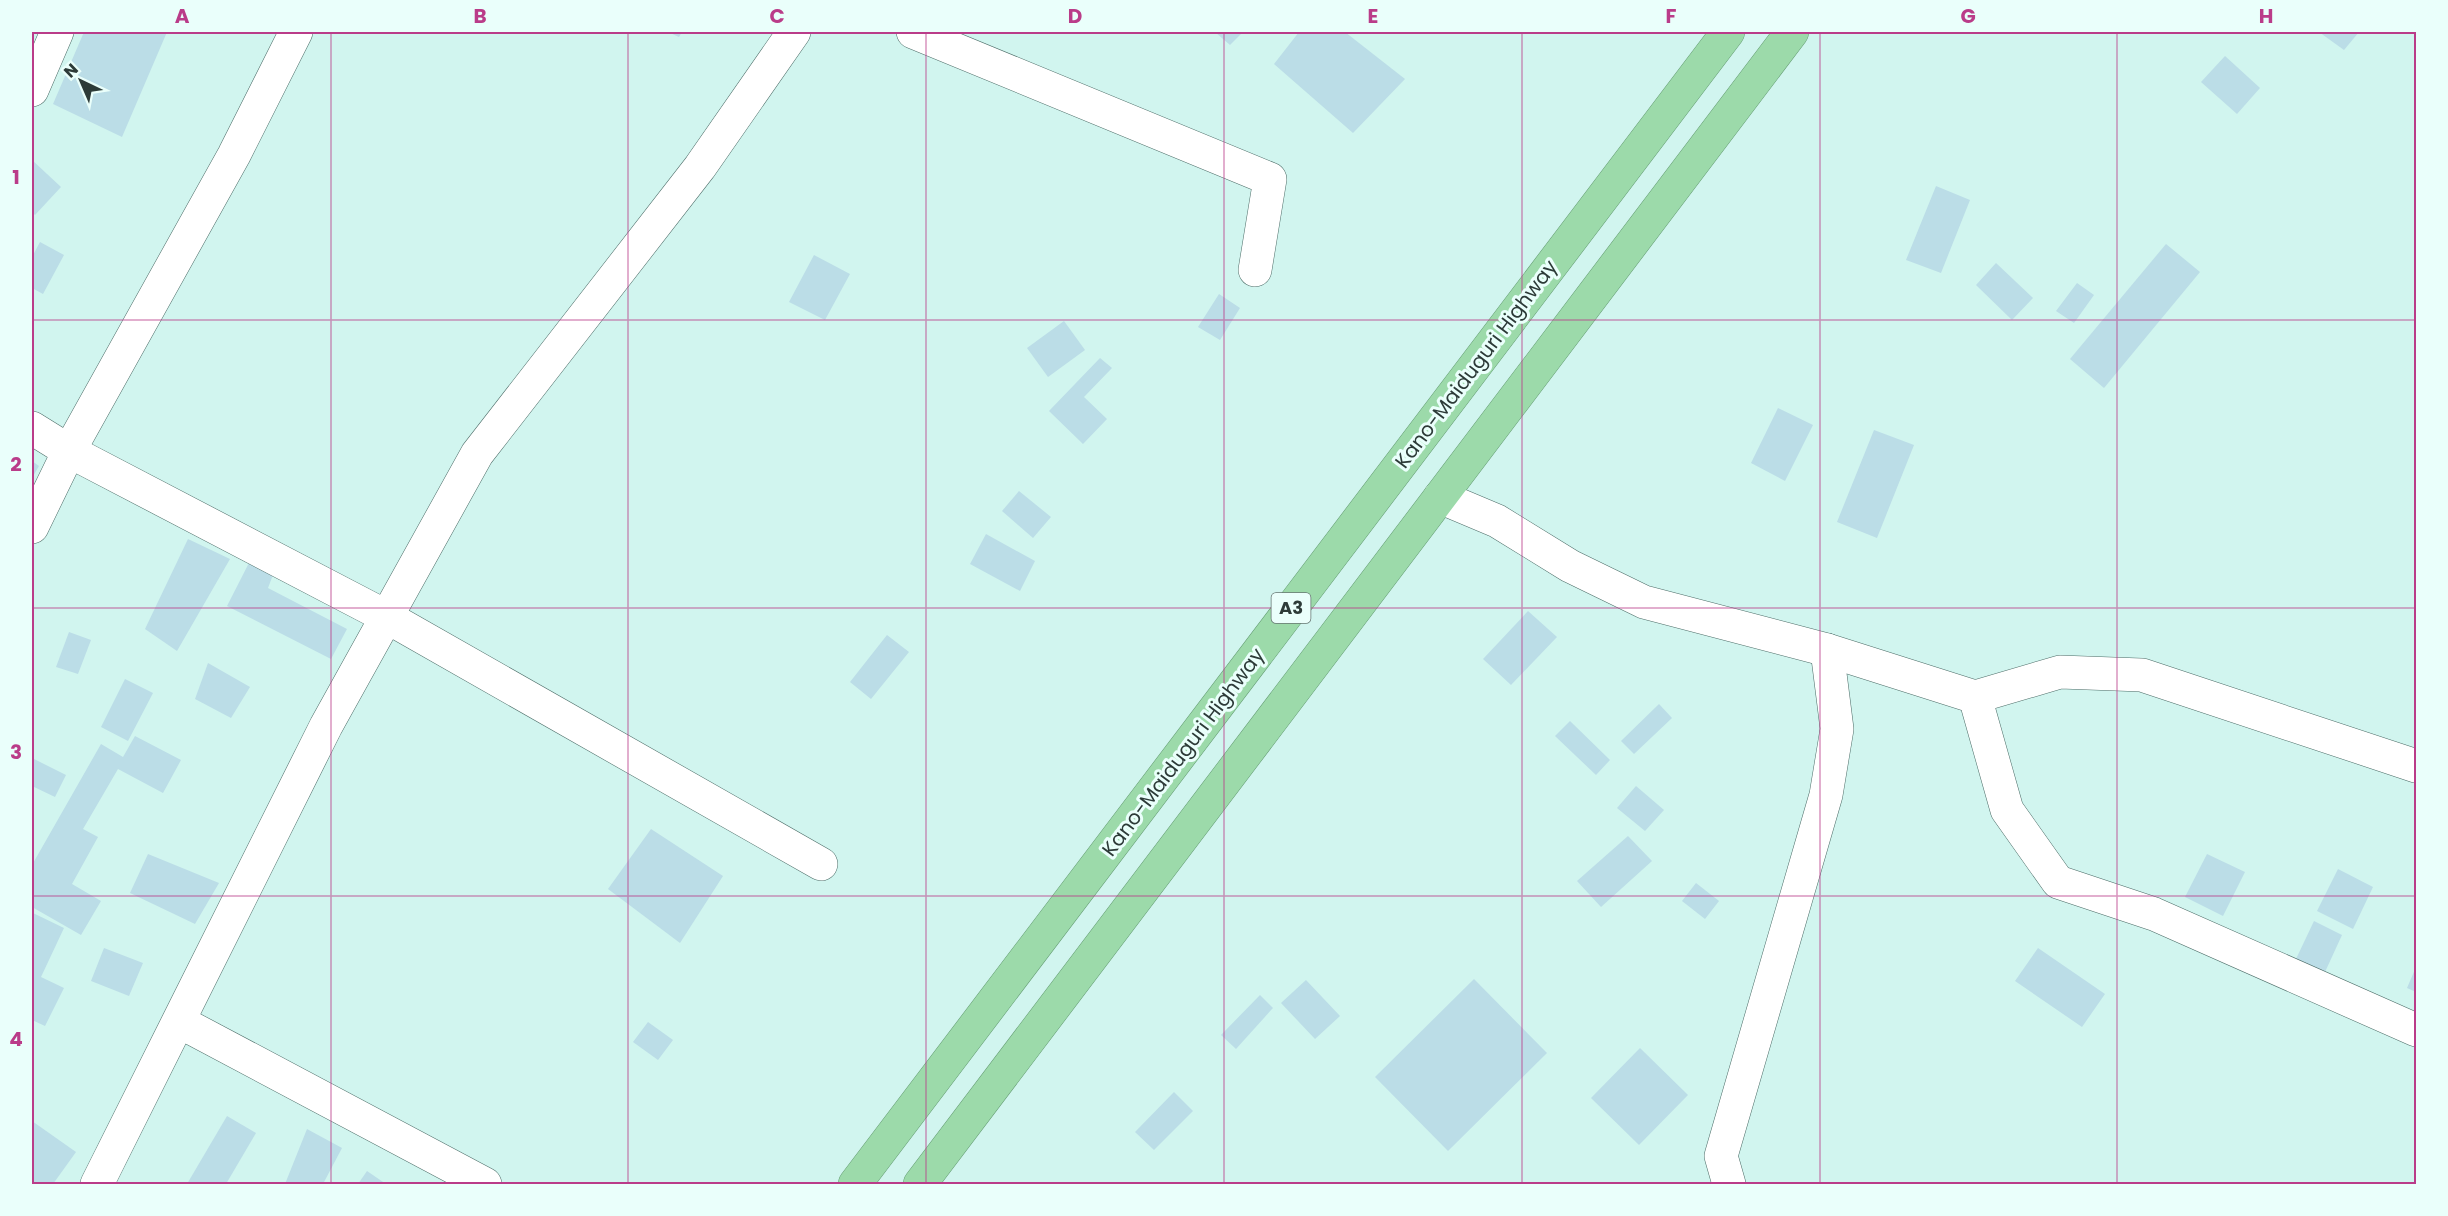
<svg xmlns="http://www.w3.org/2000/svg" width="2448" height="1216" font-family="Poppins,sans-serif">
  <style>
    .building { fill: #bbdde7 }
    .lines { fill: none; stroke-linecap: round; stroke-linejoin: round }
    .minor-casing { stroke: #4d6d68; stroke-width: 34 }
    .trunk-casing { stroke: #659c74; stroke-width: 34 }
    .minor { stroke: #fff; stroke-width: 33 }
    .trunk { stroke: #9cdaaa; stroke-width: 33 }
    .grid { fill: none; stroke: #ba3c89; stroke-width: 1.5; stroke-opacity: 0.55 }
    .labels { text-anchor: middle; stroke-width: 6; stroke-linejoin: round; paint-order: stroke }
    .shield { fill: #eafffb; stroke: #667672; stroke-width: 1.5 }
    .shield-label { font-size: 18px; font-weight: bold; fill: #2d3b38 }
    .street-label { font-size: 20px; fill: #2d3b38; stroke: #eafffb }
    .neatline { fill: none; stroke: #ba3c89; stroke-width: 2 }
    .grid-label { font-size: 20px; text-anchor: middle; font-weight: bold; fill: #ba3c89 }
  </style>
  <rect width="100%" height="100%" fill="#d1f5ef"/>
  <g class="building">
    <polygon points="84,32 167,32 122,137 53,104"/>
    <polygon points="668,32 682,32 679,37"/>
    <polygon points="1215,32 1243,32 1230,45"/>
    <polygon points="1299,32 1345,32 1405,79 1353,133 1274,64"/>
    <polygon points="2319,32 2359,32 2344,50"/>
    <polygon points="2225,56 2260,88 2237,114 2201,82"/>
    <polygon points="32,160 61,187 35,215 32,212"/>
    <polygon points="1936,186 1970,200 1941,273 1906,260"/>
    <polygon points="40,242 64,255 43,294 32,288 32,257"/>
    <polygon points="2166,244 2200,272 2104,388 2070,359"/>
    <polygon points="814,255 850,274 825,320 789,302"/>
    <polygon points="1996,263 2033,298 2012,320 1976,285"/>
    <polygon points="2077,283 2094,295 2074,323 2056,311"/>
    <polygon points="1219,294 1240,308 1220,340 1198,327"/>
    <polygon points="1064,321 1085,350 1048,377 1027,348"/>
    <polygon points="1100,358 1112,368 1084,397 1107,419 1083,444 1049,411"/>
    <polygon points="1778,408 1813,425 1785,481 1751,463"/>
    <polygon points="1874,430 1914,445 1877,538 1837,522"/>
    <polygon points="32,461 39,466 32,478"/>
    <polygon points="1019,491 1051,517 1033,538 1002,511"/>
    <polygon points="986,534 1035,561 1020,591 970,564"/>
    <polygon points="188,539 230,559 177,651 145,629"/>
    <polygon points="253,555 276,567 268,588 347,629 331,659 227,606"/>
    <polygon points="1528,611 1557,637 1511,685 1483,659"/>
    <polygon points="69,632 91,640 78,674 56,667"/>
    <polygon points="887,635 909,652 871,699 850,682"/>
    <polygon points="208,663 250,687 231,718 195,699"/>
    <polygon points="125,679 153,693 128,741 101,727"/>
    <polygon points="1659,704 1672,718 1634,754 1621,741"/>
    <polygon points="1570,721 1610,760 1596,775 1555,736"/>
    <polygon points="135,736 181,760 163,793 118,769 83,829 98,837 72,884 101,901 81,935 32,907 32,865 101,744 123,757"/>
    <polygon points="32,758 66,775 55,797 32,786"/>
    <polygon points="1636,786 1664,810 1645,831 1617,808"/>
    <polygon points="651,829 723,876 680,943 608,889"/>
    <polygon points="1628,836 1652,861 1601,907 1577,881"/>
    <polygon points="148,854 219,883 195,924 130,893"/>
    <polygon points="2207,854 2245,872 2223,916 2185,897"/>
    <polygon points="2338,869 2373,887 2353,929 2317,911"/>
    <polygon points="1696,883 1719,901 1705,919 1682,901"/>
    <polygon points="33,913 64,928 41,977 64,988 45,1026 32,1020"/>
    <polygon points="2314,921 2342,935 2325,972 2296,959"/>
    <polygon points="104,948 143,963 129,996 91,981"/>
    <polygon points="2038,948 2105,994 2082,1027 2015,981"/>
    <polygon points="2416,967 2416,992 2407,988"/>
    <polygon points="1474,979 1547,1053 1448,1151 1375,1077"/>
    <polygon points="1306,980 1340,1016 1315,1039 1281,1003"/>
    <polygon points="1260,995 1273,1008 1236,1049 1221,1035"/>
    <polygon points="648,1022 673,1040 658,1060 633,1042"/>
    <polygon points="1640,1048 1688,1095 1639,1145 1591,1098"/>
    <polygon points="1174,1092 1193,1111 1154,1150 1135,1132"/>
    <polygon points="227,1116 256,1133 226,1184 187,1184"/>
    <polygon points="32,1121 76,1152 53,1184 32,1184"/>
    <polygon points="307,1129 342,1148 323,1184 285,1184"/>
    <polygon points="367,1171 386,1184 358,1184"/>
  </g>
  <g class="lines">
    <defs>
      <g id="minor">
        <polyline points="913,32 1270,179 1255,270"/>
        <polyline points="32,90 57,32"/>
        <polyline points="32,428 69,451 387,617 821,864"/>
        <polyline points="1440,497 1497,521 1570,566 1644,602 1827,650 1975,697 2007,810 2058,882 2154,914 2416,1030"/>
        <polyline points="32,527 69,451 234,155 296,32"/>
        <polyline points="1975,697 2060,672 2142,675 2416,766"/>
        <polyline points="180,1022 485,1184"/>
        <polyline points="97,1184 326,726 477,454 700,167 794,32"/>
        <polyline points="1729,1184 1721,1156 1826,795 1837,729 1827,650"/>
      </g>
      <g id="trunk">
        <polyline points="855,1184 1728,32"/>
        <polyline points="920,1184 1792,32"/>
      </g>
    </defs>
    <use href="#minor" class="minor-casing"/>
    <use href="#trunk" class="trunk-casing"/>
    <use href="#minor" class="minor"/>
    <use href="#trunk" class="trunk"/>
  </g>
  <path class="grid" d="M 331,32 L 331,1184M 628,32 L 628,1184M 926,32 L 926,1184M 1224,32 L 1224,1184M 1522,32 L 1522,1184M 1820,32 L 1820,1184M 2117,32 L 2117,1184M 32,320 L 2416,320M 32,608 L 2416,608M 32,896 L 2416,896"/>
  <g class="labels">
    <rect class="shield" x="1271.5" y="593" width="39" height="30" rx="4.5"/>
    <g class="shield-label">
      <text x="1291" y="614">A3</text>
    </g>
    <g class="street-label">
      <text transform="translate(1476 364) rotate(-53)" y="7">Kano-Maiduguri Highway</text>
      <text transform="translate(1183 752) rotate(-53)" y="7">Kano-Maiduguri Highway</text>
    </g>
  </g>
  <rect width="2448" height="1216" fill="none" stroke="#eafffb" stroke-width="66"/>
  <g transform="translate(81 81) rotate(316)" stroke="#eafffb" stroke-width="4.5" paint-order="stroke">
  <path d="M0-4.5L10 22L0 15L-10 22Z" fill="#2d3b38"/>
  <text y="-9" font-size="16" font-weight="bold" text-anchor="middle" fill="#2d3b38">N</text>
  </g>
  <rect x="33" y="33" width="2382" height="1150" class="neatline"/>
  <g class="grid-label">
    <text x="182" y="23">A</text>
    <text x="480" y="23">B</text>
    <text x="777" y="23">C</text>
    <text x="1075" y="23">D</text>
    <text x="1373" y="23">E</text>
    <text x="1671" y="23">F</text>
    <text x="1968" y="23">G</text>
    <text x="2266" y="23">H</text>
    <text x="16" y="184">1</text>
    <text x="16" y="471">2</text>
    <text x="16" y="759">3</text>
    <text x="16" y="1046">4</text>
  </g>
</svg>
